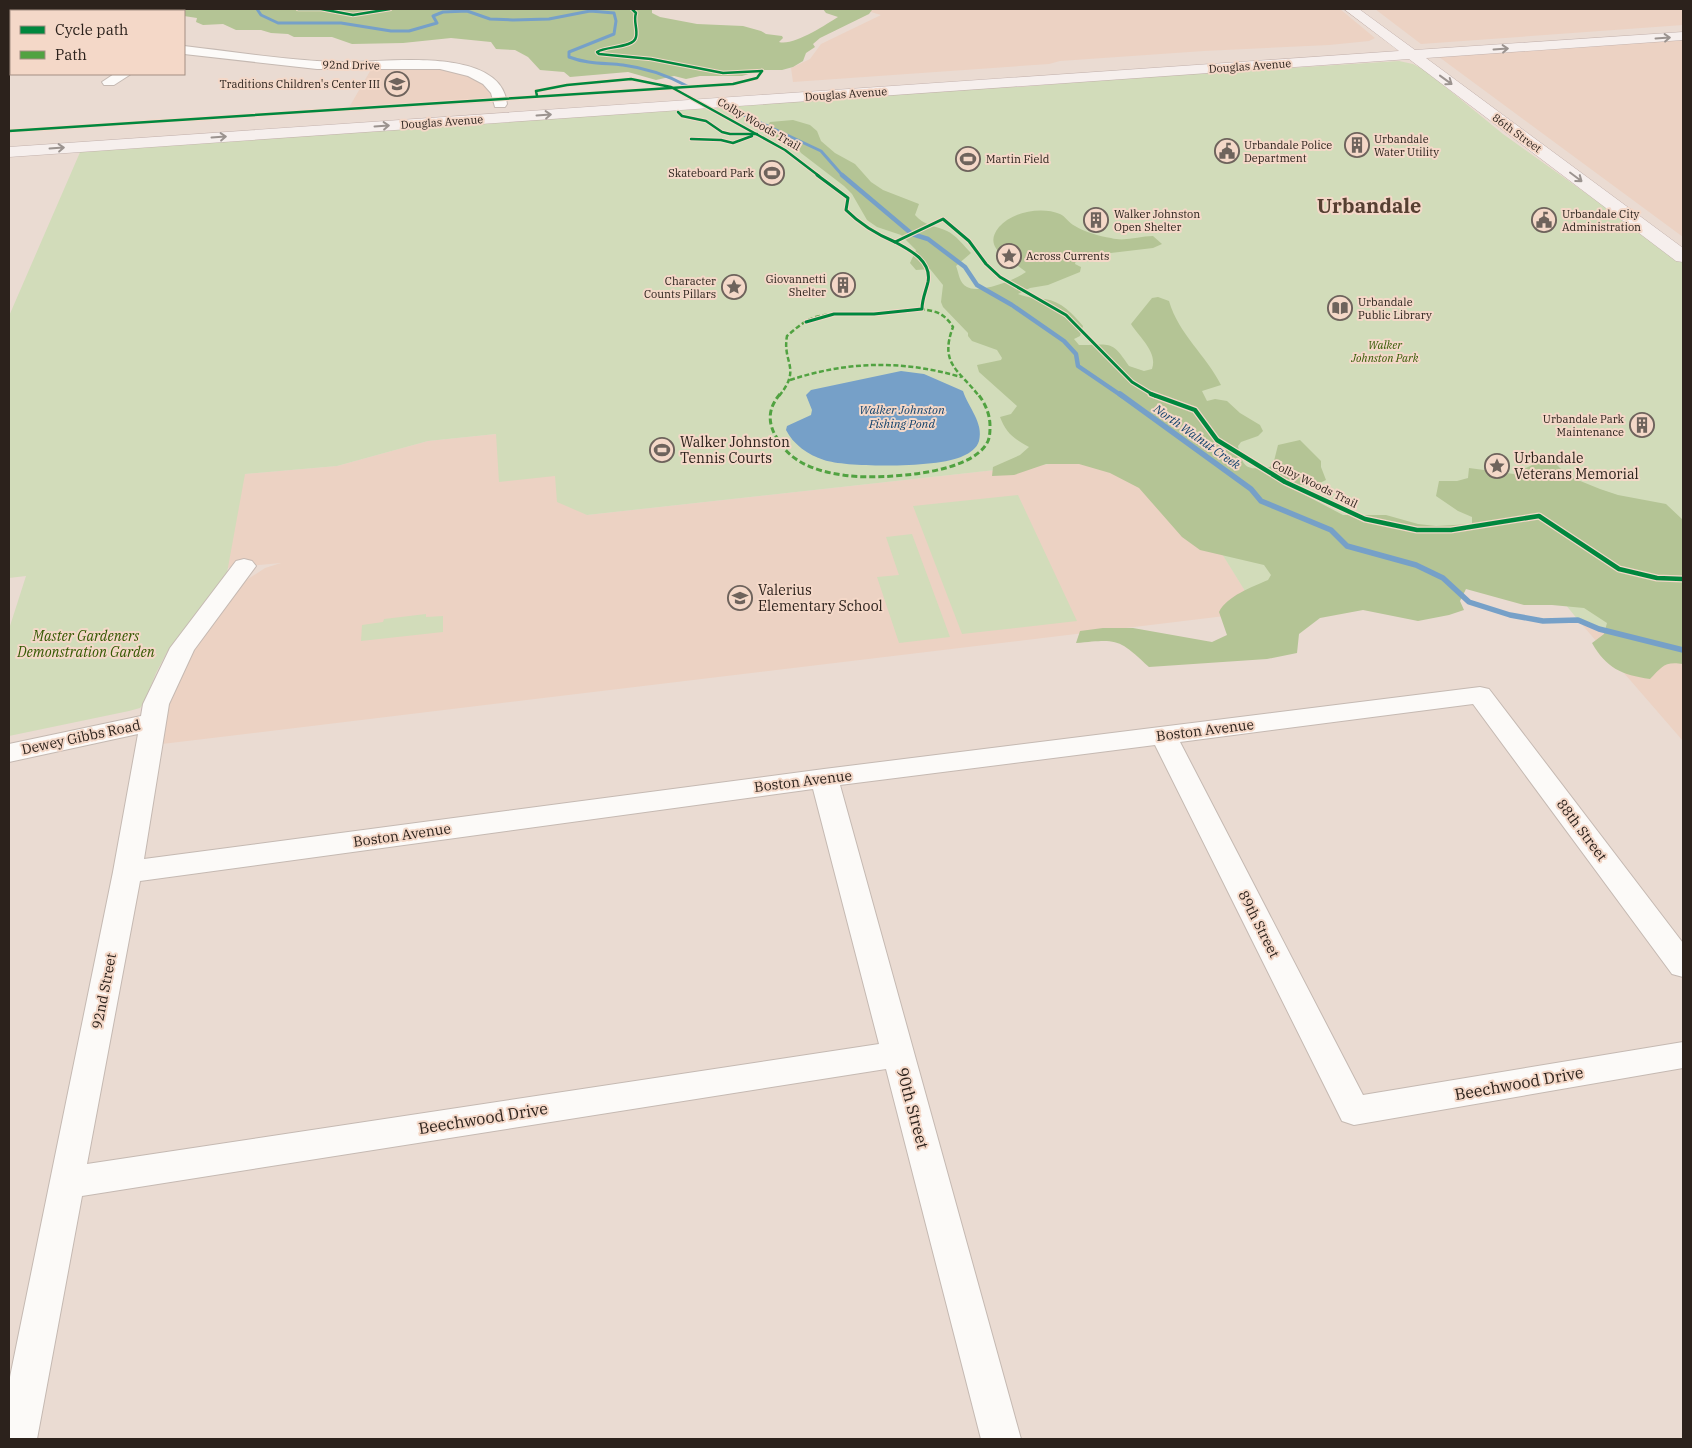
<svg xmlns="http://www.w3.org/2000/svg" width="1692" height="1448" font-family="'IBM Plex Serif',serif">
  <style>
    .built { fill: #ecd2c3 }
    .green { fill: #d2dcba }
    .forest { fill: #b4c495 }
    .water { fill: #76a0c8 }
    .lines { fill: none; stroke-linecap: round; stroke-linejoin: round }
    .stream-far2 { stroke: #76a0c8; stroke-width: 3 }
    .stream-far1 { stroke: #76a0c8; stroke-width: 4.5 }
    .stream { stroke: #76a0c8; stroke-width: 5.5 }
    .minor-casing { stroke: #c5b9b2; stroke-width: 2 }
    .major-casing { stroke: #c2b1ac; stroke-width: 1 }
    .minor { fill: #fcfaf8; fill-rule: evenodd }
    .major { fill: #f6efed; fill-rule: evenodd }
    .quiet-far1 { stroke: #51a241; stroke-width: 2.5; stroke-dasharray: 5 2.5; stroke-linecap: butt }
    .quiet { stroke: #51a241; stroke-width: 3; stroke-dasharray: 6 3; stroke-linecap: butt }
    .cycleway-far2-casing { stroke: #f4d8c8; stroke-width: 4.5 }
    .cycleway-far1-casing { stroke: #f4d8c8; stroke-width: 5 }
    .cycleway-casing { stroke: #f4d8c8; stroke-width: 7 }
    .cycleway-far2 { stroke: #00873e; stroke-width: 2.5 }
    .cycleway-far1 { stroke: #00873e; stroke-width: 3 }
    .cycleway { stroke: #00873e; stroke-width: 4.5 }
    .oneway { stroke: #9b938f }
    .labels { text-anchor: middle; stroke-width: 4; stroke-linejoin: round; paint-order: stroke }
    .far-street-label { font-size: 11px; fill: #2c221c; stroke: #f4d8c8 }
    .far-poi-label { font-size: 11px; fill: #2c221c; stroke: #f4d8c8; text-anchor: start }
    .far-park-label { font-size: 11px; font-style: italic; fill: #335800; stroke: #f4d8c8 }
    .far-water-label { font-size: 12px; font-style: italic; fill: #12426c; stroke: #f4d8c8 }
    .poi-label { font-size: 14px; fill: #2c221c; stroke: #f4d8c8; text-anchor: start }
    .park-label { font-size: 14px; font-style: italic; fill: #335800; stroke: #f4d8c8 }
    .street-label { font-size: 14px; fill: #2c221c; stroke: #f4d8c8 }
    .near-street-label { font-size: 16px; fill: #2c221c; stroke: #f4d8c8 }
    .far-town-label { font-size: 20px; font-weight: bold; fill: #553f31; stroke: #f4d8c8 }
  </style>
  <rect width="100%" height="100%" fill="#eadbd2"/>
  <g class="built">
    <polygon points="866,9 1340,9 1375,38 1369,41 1329,45 1204,51 1060,61 1049,64 793,82 791,68 810,59 821,44 881,15 871,12"/>
    <polygon points="1375,9 1683,9 1683,25 1421,44"/>
    <polygon points="1683,36 1683,237 1435,54"/>
    <polygon points="416,65 472,72 500,102 347,111 373,66"/>
    <polygon points="496,434 555,476 587,515 1160,452 1258,612 162,744 169,704 175,684 194,647 245,581 265,568 281,563 227,568 244,474 337,466 428,441"/>
    <polygon points="1578,620 1599,629 1683,650 1683,741"/>
  </g>
  <g class="green">
    <polygon points="1399,61 1413,64 1426,71 1503,134 1587,194 1635,225 1683,262 1683,650 1599,629 1578,620 1545,579 1258,612 1159,452 587,515 557,502 555,476 499,482 496,434 428,441 337,466 245,474 227,573 167,652 156,673 144,703 140,708 129,711 9,736 9,629 26,576 9,578 9,316 81,150 953,89 1020,87 1197,72 1257,70"/>
    <polygon points="1018,495 1077,621 962,634 913,506"/>
    <polygon points="912,534 950,637 899,643 877,577 899,575 886,537"/>
    <polygon points="426,614 426,617 443,616 443,632 361,641 362,625 383,622 384,619"/>
  </g>
  <g class="forest">
    <path d="M 161,9 L 652,9 L 652,13 L 660,17 L 697,24 L 743,26 L 761,31 L 766,34 L 782,36 L 783,38 L 779,42 C 794,46 825,25 838,17 L 826,13 L 823,9 L 872,10 L 869,14 L 820,38 L 813,44 L 815,47 L 806,53 L 803,61 L 793,67 L 782,70 L 762,70 L 742,76 L 700,76 L 686,79 L 674,76 L 656,80 L 628,72 L 570,77 L 564,72 L 540,70 L 528,57 L 515,50 L 496,49 L 491,42 L 451,38 L 403,43 L 352,44 L 332,37 L 294,37 L 288,34 L 271,33 L 261,30 L 236,30 L 223,24 L 203,25 L 196,22 L 197,18 L 184,16 L 184,11 L 163,11 L 165,10 Z"/>
    <path d="M 793,120 L 810,125 L 817,131 L 821,141 L 835,153 L 855,164 L 871,182 L 883,190 L 919,204 L 915,215 C 923,225 936,226 947,231 C 956,235 964,246 971,253 L 956,266 C 959,273 959,283 967,287 C 979,294 1015,280 1026,272 C 1014,261 980,250 999,227 C 1012,212 1041,206 1060,214 C 1065,216 1069,223 1075,226 C 1085,232 1099,236 1111,238 C 1125,242 1139,236 1153,236 L 1162,244 L 1153,248 L 1077,257 L 1075,264 L 1081,267 L 1080,272 L 1048,285 L 1030,288 L 1018,294 C 1028,298 1035,298 1045,299 C 1061,301 1073,314 1083,326 L 1080,336 L 1074,339 L 1079,345 C 1111,345 1111,339 1129,366 L 1144,371 L 1152,369 C 1158,352 1139,337 1131,324 L 1152,298 L 1158,297 L 1169,301 C 1179,335 1206,355 1221,385 L 1202,391 L 1207,401 L 1215,399 L 1227,401 L 1240,413 L 1260,425 L 1263,431 L 1258,436 L 1241,442 L 1238,446 C 1243,470 1248,470 1270,467 L 1274,461 L 1278,445 L 1300,440 L 1321,461 L 1321,467 L 1326,480 L 1318,484 L 1299,485 L 1305,495 L 1343,515 L 1386,515 L 1418,524 L 1436,526 L 1472,524 L 1472,517 L 1458,511 L 1436,496 L 1439,481 L 1457,481 L 1468,478 L 1469,468 L 1514,474 L 1538,462 L 1553,461 L 1568,476 L 1600,489 L 1618,495 L 1666,504 L 1683,520 L 1683,664 C 1664,661 1662,667 1650,679 C 1622,675 1606,668 1592,643 L 1604,634 L 1607,623 L 1584,608 L 1552,605 L 1524,605 L 1466,589 L 1460,601 L 1464,610 L 1449,615 L 1418,621 L 1363,610 L 1320,618 L 1299,634 L 1297,653 L 1267,659 L 1149,667 C 1118,638 1118,639 1076,643 L 1080,631 L 1103,628 L 1133,628 L 1212,642 L 1227,635 L 1219,612 C 1227,596 1252,587 1268,580 L 1271,575 L 1264,565 L 1200,550 L 1182,537 L 1139,488 L 1110,473 L 1079,464 L 1046,464 L 1014,475 L 992,476 L 993,467 L 1020,455 L 1029,447 C 1014,439 1006,433 1000,417 L 1011,414 L 1017,406 L 979,372 L 977,365 L 1001,360 L 1002,358 L 997,350 L 972,341 L 968,336 L 968,333 L 943,307 L 941,302 L 943,285 L 930,269 L 916,270 L 910,263 L 916,250 L 901,235 L 877,227 L 867,220 L 852,194 L 844,186 L 801,153 L 799,150 L 765,131 L 770,122 Z"/>
  </g>
  <path class="water" d="M 901,371 L 924,374 L 963,391 C 968,407 984,423 979,441 C 977,448 970,453 963,456 C 940,468 848,468 824,460 C 808,455 793,444 786,430 L 787,426 L 811,415 L 812,410 L 806,395 L 811,390 Z"/>
  <g class="lines">
    <g class="stream-far2">
      <path d="M 257,9 L 261,15 L 278,23 L 341,23 L 391,31 L 409,31 L 437,23 L 433,16 L 443,12 L 467,11 L 490,19 L 513,20 L 549,19 L 590,11 L 614,13 L 616,21 L 614,34 L 569,52 L 569,57 C 587,64 604,63 623,65 C 646,68 667,75 687,86"/>
      <polyline points="734,108 744,115 821,151 843,176"/>
    </g>
    <polyline class="stream-far1" points="842,175 912,234 928,239 965,267 977,285 1012,305 1064,341 1076,354 1078,366 1122,396"/>
    <polyline class="stream" points="1120,394 1251,489 1261,501 1331,530 1347,546 1416,565 1443,578 1469,602 1510,615 1543,621 1578,620 1599,629 1683,650"/>
    <defs>
      <g id="minor">
        <polygon points="103,9 115,9 114,11 102,11"/>
        <path d="M 184,46 C 228,51 272,58 317,61 C 330,62 342,62 355,62 C 394,61 502,48 507,104 L 505,107 L 495,107 L 491,93 L 483,84 L 468,76 L 440,69 L 317,69 L 184,54 Z"/>
        <polygon points="114,74 131,74 114,85 104,85 102,82"/>
        <path d="M 244,559 L 252,561 L 256,566 L 194,650 L 169,704 L 144,859 L 824,769 L 1480,687 L 1489,689 L 1683,943 L 1683,977 L 1672,974 L 1473,704 L 1180,742 L 1363,1095 L 1683,1042 L 1683,1068 L 1354,1125 L 1342,1121 L 1155,745 L 840,785 L 1021,1439 L 981,1439 L 886,1069 L 82,1196 L 37,1439 L 9,1439 L 9,1382 L 113,872 L 138,734 L 9,762 L 9,744 L 141,716 L 143,704 L 170,648 L 236,561 ZM 813,789 L 879,1044 L 87,1164 L 140,881 Z"/>
      </g>
      <polygon id="major" points="1344,9 1359,9 1415,50 1683,32 1683,40 1426,58 1683,248 1683,262 1676,261 1409,59 9,157 9,147 1399,51"/>
    </defs>
    <use href="#minor" class="minor-casing"/>
    <use href="#major" class="major-casing"/>
    <use href="#minor" class="minor"/>
    <use href="#major" class="major"/>
    <g class="quiet-far1">
      <path d="M 790,380 C 848,361 903,360 961,377"/>
      <path d="M 779,396 C 802,368 782,363 787,336 C 796,328 804,321 816,317 C 835,312 855,315 874,314 C 893,313 914,306 932,311 C 942,313 948,319 953,327 C 939,364 959,370 979,396"/>
    </g>
    <path class="quiet" d="M 780,394 C 770,406 767,418 774,433 C 780,444 787,454 799,461 C 813,470 833,474 850,476 C 882,479 973,475 988,441 C 990,436 990,431 990,426 C 990,414 985,403 978,394"/>
    <defs>
      <g id="cycleway-far2">
        <polyline points="298,9 321,9 353,15 390,9"/>
        <path d="M 632,9 L 636,13 C 633,21 638,29 636,37 C 634,48 606,46 597,52 L 599,54 L 651,59 L 723,73 L 762,71"/>
        <polyline points="537,96 536,91 567,85 631,79 671,87 785,150 819,176"/>
        <polyline points="678,112 682,116 706,121 722,132 730,134 757,134"/>
        <polyline points="9,131 733,84 757,78 762,71"/>
        <polyline points="691,139 721,140 733,143 752,136"/>
      </g>
      <g id="cycleway-far1">
        <path d="M 817,175 L 848,198 L 846,210 C 860,224 876,234 895,242 L 943,219 L 969,241 L 986,264 L 1000,277 L 1066,315 L 1132,382 L 1155,396"/>
        <path d="M 806,322 L 834,314 L 874,314 L 922,309 C 922,299 926,291 928,282 C 932,261 910,250 895,242"/>
      </g>
      <polyline id="cycleway" points="1151,394 1195,410 1217,440 1285,482 1365,519 1417,530 1451,530 1539,516 1619,569 1657,578 1683,579"/>
    </defs>
    <use href="#cycleway-far2" class="cycleway-far2-casing"/>
    <use href="#cycleway-far1" class="cycleway-far1-casing"/>
    <use href="#cycleway" class="cycleway-casing"/>
    <use href="#cycleway-far2" class="cycleway-far2"/>
    <use href="#cycleway-far1" class="cycleway-far1"/>
    <use href="#cycleway" class="cycleway"/>
  </g>
  <defs><path id="oneway-shaft" d="M-6 0H5M1.5-3L5.5 0L1.5 3" fill="none" stroke-width="1.6" stroke-linecap="round" stroke-linejoin="round" transform="scale(1.25)"/></defs>
  <g class="oneway">
    <use href="#oneway-shaft" transform="translate(1663 38) rotate(-4)"/>
    <use href="#oneway-shaft" transform="translate(1501 49) rotate(-4)"/>
    <use href="#oneway-shaft" transform="translate(1446 80) rotate(36)"/>
    <use href="#oneway-shaft" transform="translate(544 115) rotate(-4)"/>
    <use href="#oneway-shaft" transform="translate(382 126) rotate(-4)"/>
    <use href="#oneway-shaft" transform="translate(219 137) rotate(-4)"/>
    <use href="#oneway-shaft" transform="translate(57 148) rotate(-4)"/>
    <use href="#oneway-shaft" transform="translate(1576 177) rotate(37)"/>
  </g>
  <defs>
    <symbol id="school-ring" viewBox="-11 -11 22 22"><circle r="9.5" fill="#f4d8c8" stroke="#6e635c" stroke-width="1.5"/><path d="M0-5L7-2L0 1L-7-2ZM-4 1L0 2.5L4 1V4Q0 6-4 4Z" fill="#6e635c"/></symbol>
    <symbol id="building-ring" viewBox="-11 -11 22 22"><circle r="9.5" fill="#f4d8c8" stroke="#6e635c" stroke-width="1.5"/><path d="M-4-6H4V6H1V3H-1V6H-4ZM-2.5-4.3h1.7v1.8h-1.7ZM.8-4.3h1.7v1.8H.8ZM-2.5-1h1.7V.8h-1.7ZM.8-1h1.7V.8H.8Z" fill="#6e635c"/></symbol>
    <symbol id="civic-ring" viewBox="-11 -11 22 22"><circle r="9.5" fill="#f4d8c8" stroke="#6e635c" stroke-width="1.5"/><path d="M-.6-6.5H3V-4.5H.6V-3L4-1V1h2V6H-6V1h2V-1L-.6-3ZM-1.2 2.5V6h2.4V2.5Z" fill="#6e635c"/></symbol>
    <symbol id="stadium-ring" viewBox="-11 -11 22 22"><circle r="9.5" fill="#f4d8c8" stroke="#6e635c" stroke-width="1.5"/><path d="M0-5a6.5 5 0 1 0 0 10a6.5 5 0 1 0 0-10ZM-3.5-1.8h7v3.6h-7Z" fill="#6e635c"/></symbol>
    <symbol id="sight-ring" viewBox="-11 -11 22 22"><circle r="9.5" fill="#f4d8c8" stroke="#6e635c" stroke-width="1.5"/><path d="M0-6L1.8-2.2L6-1.7L2.9 1.2L3.7 5.4L0 3.3L-3.7 5.4L-2.9 1.2L-6-1.7L-1.8-2.2Z" fill="#6e635c"/></symbol>
    <symbol id="library-ring" viewBox="-11 -11 22 22"><circle r="9.5" fill="#f4d8c8" stroke="#6e635c" stroke-width="1.5"/><path d="M-6-4Q-3-5.5-.7-3.5V5Q-3 3-6 4ZM6-4Q3-5.5 .7-3.5V5Q3 3 6 4Z" fill="#6e635c"/></symbol>
  </defs>
  <g fill-rule="evenodd">
    <use href="#school-ring" x="383" y="70" width="28" height="28"/>
    <use href="#building-ring" x="1343" y="131" width="28" height="28"/>
    <use href="#civic-ring" x="1213" y="137" width="28" height="28"/>
    <use href="#stadium-ring" x="954" y="145" width="28" height="28"/>
    <use href="#stadium-ring" x="758" y="159" width="28" height="28"/>
    <use href="#building-ring" x="1082" y="206" width="28" height="28"/>
    <use href="#civic-ring" x="1530" y="206" width="28" height="28"/>
    <use href="#sight-ring" x="995" y="242" width="28" height="28"/>
    <use href="#building-ring" x="829" y="271" width="28" height="28"/>
    <use href="#sight-ring" x="720" y="273" width="28" height="28"/>
    <use href="#library-ring" x="1326" y="294" width="28" height="28"/>
    <use href="#building-ring" x="1628" y="411" width="28" height="28"/>
    <use href="#stadium-ring" x="648" y="436" width="28" height="28"/>
    <use href="#sight-ring" x="1483" y="452" width="28" height="28"/>
    <use href="#school-ring" x="726" y="584" width="28" height="28"/>
  </g>
  <g class="labels">
    <g class="far-street-label">
      <text transform="translate(351 65) rotate(1)" y="4">92nd Drive</text>
      <text transform="translate(1250 66) rotate(-4)" y="4">Douglas Avenue</text>
      <text transform="translate(846 94) rotate(-4)" y="4">Douglas Avenue</text>
      <text transform="translate(442 122) rotate(-4)" y="4">Douglas Avenue</text>
      <text transform="translate(759 124) rotate(30)" y="4">Colby Woods Trail</text>
      <text transform="translate(1517 133) rotate(36)" y="4">86th Street</text>
      <text transform="translate(1315 484) rotate(26)" y="4">Colby Woods Trail</text>
    </g>
    <g class="far-poi-label">
      <text x="380" y="88" text-anchor="end">Traditions Children's Center III</text>
      <text x="1374" y="143">Urbandale<tspan x="1374" dy="13">Water Utility</tspan></text>
      <text x="1244" y="149">Urbandale Police<tspan x="1244" dy="13">Department</tspan></text>
      <text x="986" y="163">Martin Field</text>
      <text x="754" y="177" text-anchor="end">Skateboard Park</text>
      <text x="1114" y="218">Walker Johnston<tspan x="1114" dy="13">Open Shelter</tspan></text>
      <text x="1562" y="218">Urbandale City<tspan x="1562" dy="13">Administration</tspan></text>
      <text x="1026" y="260">Across Currents</text>
      <text x="826" y="283" text-anchor="end">Giovannetti<tspan x="826" dy="13">Shelter</tspan></text>
      <text x="716" y="285" text-anchor="end">Character<tspan x="716" dy="13">Counts Pillars</tspan></text>
      <text x="1358" y="306">Urbandale<tspan x="1358" dy="13">Public Library</tspan></text>
      <text x="1624" y="423" text-anchor="end">Urbandale Park<tspan x="1624" dy="13">Maintenance</tspan></text>
    </g>
    <g class="far-park-label">
      <text x="1385" y="349">Walker<tspan x="1385" dy="13">Johnston Park</tspan></text>
    </g>
    <g class="far-water-label">
      <text x="902" y="414">Walker Johnston<tspan x="902" dy="14">Fishing Pond</tspan></text>
      <text transform="translate(1197 437) rotate(35)" y="4">North Walnut Creek</text>
    </g>
    <g class="poi-label">
      <text x="680" y="447">Walker Johnston<tspan x="680" dy="16">Tennis Courts</tspan></text>
      <text x="1514" y="463">Urbandale<tspan x="1514" dy="16">Veterans Memorial</tspan></text>
      <text x="758" y="595">Valerius<tspan x="758" dy="16">Elementary School</tspan></text>
    </g>
    <g class="park-label">
      <text x="86" y="641">Master Gardeners<tspan x="86" dy="16">Demonstration Garden</tspan></text>
    </g>
    <g class="street-label">
      <text transform="translate(1205 730) rotate(-7)" y="5">Boston Avenue</text>
      <text transform="translate(81 737) rotate(-12)" y="5">Dewey Gibbs Road</text>
      <text transform="translate(803 781) rotate(-7)" y="5">Boston Avenue</text>
      <text transform="translate(1582 830) rotate(53)" y="5">88th Street</text>
      <text transform="translate(402 835) rotate(-8)" y="5">Boston Avenue</text>
      <text transform="translate(1259 924) rotate(63)" y="5">89th Street</text>
      <text transform="translate(104 991) rotate(-79)" y="5">92nd Street</text>
    </g>
    <g class="near-street-label">
      <text transform="translate(1519 1083) rotate(-10)" y="6">Beechwood Drive</text>
      <text transform="translate(913 1108) rotate(75)" y="6">90th Street</text>
      <text transform="translate(483 1118) rotate(-9)" y="6">Beechwood Drive</text>
    </g>
    <g class="far-town-label">
      <text x="1369" y="213">Urbandale</text>
    </g>
  </g>
  <rect width="1692" height="1448" fill="none" stroke="#2c221c" stroke-width="20"/>
  <rect x="10" y="10" width="175" height="65" fill="#f4d8c8" stroke="#a48f83"/>
  <rect x="20" y="26" width="25" height="8" fill="#00873e" stroke="#a48f83"/>
  <text x="55" y="35" font-size="15" fill="#2c221c">Cycle path</text>
  <rect x="20" y="51" width="25" height="8" fill="#51a241" stroke="#a48f83"/>
  <text x="55" y="60" font-size="15" fill="#2c221c">Path</text>
</svg>
